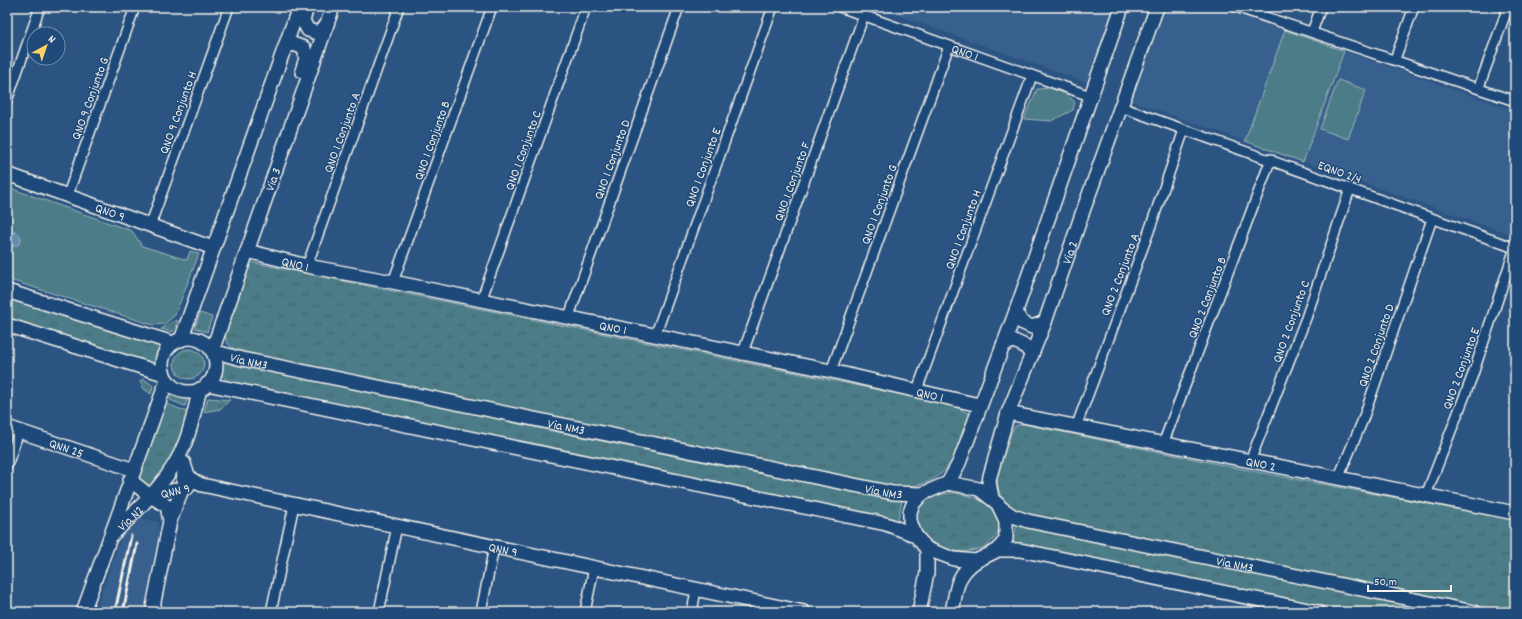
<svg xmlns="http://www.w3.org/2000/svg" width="1522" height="619" font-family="Dekko,sans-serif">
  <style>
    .built { fill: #39608e }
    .grass { fill: url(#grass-tufts); stroke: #a0b6b8 }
    .park { fill: #4c7c87; stroke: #a0b6b8 }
    .water { fill: #668ab0; stroke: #9fb3c6 }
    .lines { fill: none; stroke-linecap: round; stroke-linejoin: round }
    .street-casing { stroke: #f4f1e8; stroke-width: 12 }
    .secondary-casing { stroke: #f4f1e8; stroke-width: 16 }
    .street { stroke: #1f4a7a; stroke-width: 9 }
    .secondary { stroke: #1f4a7a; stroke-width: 13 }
    .rail { stroke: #f4f1e8; stroke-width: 3 }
    .labels { text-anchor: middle; stroke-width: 3; stroke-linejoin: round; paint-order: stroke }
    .street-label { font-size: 13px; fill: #f4f1e8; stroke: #1f4a7a }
  </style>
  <defs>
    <pattern id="grass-tufts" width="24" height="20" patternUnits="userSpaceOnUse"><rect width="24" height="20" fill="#4c7c87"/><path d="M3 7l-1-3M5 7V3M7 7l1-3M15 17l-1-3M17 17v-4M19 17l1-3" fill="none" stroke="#4a6266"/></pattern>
  </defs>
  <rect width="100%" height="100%" fill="#2b5483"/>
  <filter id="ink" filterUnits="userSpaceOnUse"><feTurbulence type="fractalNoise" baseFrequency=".025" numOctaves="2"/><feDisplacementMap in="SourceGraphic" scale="8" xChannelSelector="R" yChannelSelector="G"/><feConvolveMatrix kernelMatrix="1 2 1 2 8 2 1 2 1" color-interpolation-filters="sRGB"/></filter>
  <g filter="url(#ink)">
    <g class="built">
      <polygon points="875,7 1115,7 1089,83"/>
      <polygon points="1163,7 1219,7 1515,111 1515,236 1129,100"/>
      <polygon points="137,518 158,522 159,534 143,612 95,612 121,537"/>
    </g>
    <g class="grass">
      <path d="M 250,262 L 953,405 L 973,416 C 955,457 949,487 897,487 L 244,353 C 234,350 226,346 225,335 C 224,326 245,274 250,262 Z"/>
      <polygon points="7,295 163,346 156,365 7,318"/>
      <polygon points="200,313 212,317 207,332 195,328"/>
      <polygon points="176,320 178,321 173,332 161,329"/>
      <circle cx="189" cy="364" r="15"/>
      <polygon points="223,361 669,451 902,501 898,520 228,382 222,375"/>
      <polygon points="144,379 153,386 151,394 144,389 140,381"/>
      <polygon points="173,391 188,397 185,406 170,400"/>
      <polygon points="208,398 230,400 220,409 204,412"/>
      <polygon points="165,403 187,412 181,440 160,476 149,488 139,478"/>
      <path d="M 1023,424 L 1262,473 L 1515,520 L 1515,612 L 1505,612 L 1018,512 C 982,491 1002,459 1013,429 L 1015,426 Z"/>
      <path d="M 956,493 C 968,495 982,499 991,508 C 1010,528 992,549 970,551 C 916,557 890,493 956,493 Z"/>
      <polygon points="1017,524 1442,612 1354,612 1012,544"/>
    </g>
    <g class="park">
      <polygon points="1285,30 1344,51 1303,162 1245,141"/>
      <polygon points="1338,80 1366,90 1348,139 1320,129"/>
      <polygon points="1050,88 1066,94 1075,102 1073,110 1051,121 1024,119 1037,89"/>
      <polygon points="7,187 132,231 142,246 187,260 190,251 199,254 175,315 165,324 153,325 7,279"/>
    </g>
    <circle class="water" cx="14" cy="239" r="7"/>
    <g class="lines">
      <defs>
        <g id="street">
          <path id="s1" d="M 840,7 L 1090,96"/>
          <polyline points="1236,7 1515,101"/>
          <polyline points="1312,32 1321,7"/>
          <polyline points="1395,59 1414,7"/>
          <polyline points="1479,87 1508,7"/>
          <polyline points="7,101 40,7"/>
          <polyline points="1121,107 1515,248"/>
          <polyline points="67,197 135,7"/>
          <polyline points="150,226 229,7"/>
          <polyline points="307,266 399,7"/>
          <polyline points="393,282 492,7"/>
          <polyline points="481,301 586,7"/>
          <polyline points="568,319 679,7"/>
          <polyline points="655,336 773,7"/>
          <polyline points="742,355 864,15"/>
          <polyline points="831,371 949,46"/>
          <polyline points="917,390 1032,76"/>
          <polyline points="1076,427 1148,234 1184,130"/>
          <polyline points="1163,444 1271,159"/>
          <polyline points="1250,461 1306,318 1350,189"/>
          <polyline points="7,466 19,431"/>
          <polyline points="1338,479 1362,422 1432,219"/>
          <polyline points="1426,495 1472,377 1515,248"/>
          <polyline points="271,612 294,505"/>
          <polyline points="379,612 397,526"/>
          <polyline points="481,612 494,547"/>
          <polyline points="585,612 594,568"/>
          <polyline points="692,612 696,590"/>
        </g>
        <g id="secondary">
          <polyline points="307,7 303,21 308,30 318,33 326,26"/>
          <path id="s2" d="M 333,7 L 212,351 L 242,359 L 893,493 L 922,494"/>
          <polyline points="284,51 286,47 293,44 304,48 306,58 302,71"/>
          <path id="s3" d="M 7,174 L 213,248"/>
          <path id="s4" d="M 247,251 L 307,266 L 393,282 L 831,371 L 979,405"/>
          <polyline points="7,291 173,343"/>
          <polyline points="1016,311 1021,322 1032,327 1045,322"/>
          <polyline points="7,325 164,374"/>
          <circle cx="189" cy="365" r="27"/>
          <polyline points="181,340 299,7"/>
          <polyline points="1003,345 1014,341 1025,346 1032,355"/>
          <polyline points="207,384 886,524 915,535"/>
          <path id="s5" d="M 1008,413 L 1515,513"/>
          <path id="s6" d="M 7,427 L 134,470"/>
          <path id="s7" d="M 184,463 C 187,476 190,480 202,485 L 804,612"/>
          <polyline points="130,480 150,496 167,506 170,521"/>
          <polyline points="948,483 959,463 1016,311 1122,7"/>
          <polyline points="150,496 188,487"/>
          <path id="s8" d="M 992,498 L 989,482 L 990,476 L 1008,413 L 1045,322 L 1083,211 L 1157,7"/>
          <path id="s9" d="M 1000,507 L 1013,516 L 1028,521 L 1474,612"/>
          <path id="s10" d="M 112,535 C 139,508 171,480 185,443 C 192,426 195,407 200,389"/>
          <polyline points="998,550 1006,539 1006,521 998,504 979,489 948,483 922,494 913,504 910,512 910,521 915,535 927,549 954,559 976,561 998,550 1020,550 1318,612"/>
          <polyline points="83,612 167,380"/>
          <polyline points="152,612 170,521 183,487 184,468"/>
          <polyline points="919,612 927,573 927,549"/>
          <path d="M 952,612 C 957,589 955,576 976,561"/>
        </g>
      </defs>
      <use href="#street" class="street-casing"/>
      <use href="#secondary" class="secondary-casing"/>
      <use href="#street" class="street"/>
      <use href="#secondary" class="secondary"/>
      <g class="rail">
        <polyline points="115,612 131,536"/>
        <polyline points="123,612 137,544"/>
      </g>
    </g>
  </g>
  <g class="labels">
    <g class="street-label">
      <text dy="5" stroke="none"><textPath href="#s1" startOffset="133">QNO 1</textPath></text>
      <text transform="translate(89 98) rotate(-70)" y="5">QNO 9 Conjunto G</text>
      <text transform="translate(177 112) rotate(-70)" y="5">QNO 9 Conjunto H</text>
      <text transform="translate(341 132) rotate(-70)" y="5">QNO 1 Conjunto A</text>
      <text transform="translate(431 140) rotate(-70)" y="5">QNO 1 Conjunto B</text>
      <text transform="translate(522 150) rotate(-70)" y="5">QNO 1 Conjunto C</text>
      <text transform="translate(611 159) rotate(-70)" y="5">QNO 1 Conjunto D</text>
      <text transform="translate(702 167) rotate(-70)" y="5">QNO 1 Conjunto E</text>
      <text transform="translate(1340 171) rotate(20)" y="5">EQNO 2/4</text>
      <text transform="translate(272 179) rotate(-71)" y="5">Via 3</text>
      <text transform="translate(791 181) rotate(-70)" y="5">QNO 1 Conjunto F</text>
      <text transform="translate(878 204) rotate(-70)" y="5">QNO 1 Conjunto G</text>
      <text dy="5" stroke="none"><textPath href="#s3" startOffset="110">QNO 9</textPath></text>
      <text transform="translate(962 229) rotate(-70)" y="5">QNO 1 Conjunto H</text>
      <text dy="5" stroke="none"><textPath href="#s8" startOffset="260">Via 2</textPath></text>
      <text dy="5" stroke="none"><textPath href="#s4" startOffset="50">QNO 1</textPath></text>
      <text transform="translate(1119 274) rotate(-69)" y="5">QNO 2 Conjunto A</text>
      <text transform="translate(1206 297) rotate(-69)" y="5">QNO 2 Conjunto B</text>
      <text transform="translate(1290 321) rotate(-70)" y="5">QNO 2 Conjunto C</text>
      <text dy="5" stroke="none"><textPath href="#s4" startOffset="374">QNO 1</textPath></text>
      <text transform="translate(1375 345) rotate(-71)" y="5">QNO 2 Conjunto D</text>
      <text dy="5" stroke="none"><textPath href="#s2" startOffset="403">Via NM3</textPath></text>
      <text transform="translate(1460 368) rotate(-70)" y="5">QNO 2 Conjunto E</text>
      <text dy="5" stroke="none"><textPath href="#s4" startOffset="698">QNO 1</textPath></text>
      <text dy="5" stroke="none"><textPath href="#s2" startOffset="727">Via NM3</textPath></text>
      <text dy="5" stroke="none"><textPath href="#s6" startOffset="63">QNN 25</textPath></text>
      <text dy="5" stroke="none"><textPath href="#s5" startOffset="258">QNO 2</textPath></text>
      <text transform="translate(175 490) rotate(-13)" y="5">QNN 9</text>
      <text dy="5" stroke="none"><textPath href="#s2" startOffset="1051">Via NM3</textPath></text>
      <text dy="5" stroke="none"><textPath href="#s10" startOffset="25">Via N2</textPath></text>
      <text dy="5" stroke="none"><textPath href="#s7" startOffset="338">QNN 9</textPath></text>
      <text dy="5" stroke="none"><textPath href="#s9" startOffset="243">Via NM3</textPath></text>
    </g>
  </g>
  <rect width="1522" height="619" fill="none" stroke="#1f4a7a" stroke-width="24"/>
  <rect x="12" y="12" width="1498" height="595" fill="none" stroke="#f4f1e8" stroke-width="1.5" filter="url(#ink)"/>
  <g transform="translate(46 46) rotate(40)"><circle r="19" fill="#1f4a7a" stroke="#748da6"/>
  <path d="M0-3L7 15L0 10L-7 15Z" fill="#ffd166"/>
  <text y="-6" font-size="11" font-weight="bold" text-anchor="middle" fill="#f4f1e8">N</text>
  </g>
  <path d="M1368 585v6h83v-6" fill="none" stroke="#f4f1e8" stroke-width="2"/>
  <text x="1374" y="585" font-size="12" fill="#f4f1e8" stroke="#1f4a7a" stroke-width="3" paint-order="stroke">50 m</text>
</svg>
